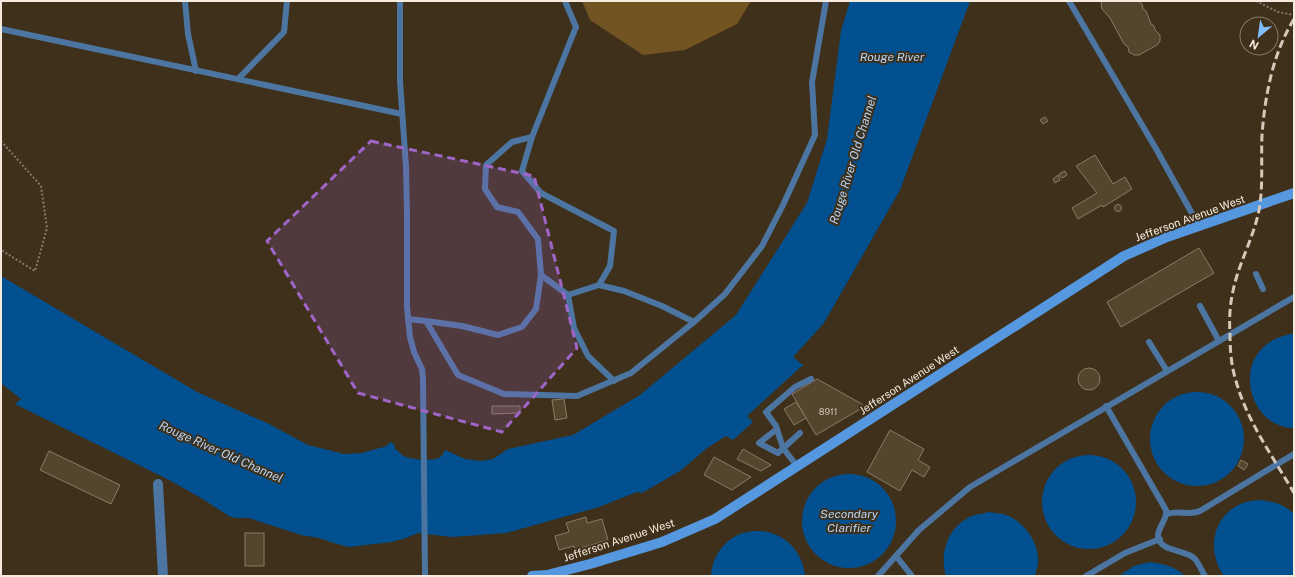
<svg xmlns="http://www.w3.org/2000/svg" width="1295" height="577" font-family="'Public Sans',sans-serif">
  <style>
    .green { fill: #725322 }
    .water { fill: #035090 }
    .building { fill: #54452f; stroke: #8b7b64 }
    .lines { fill: none; stroke-linecap: round; stroke-linejoin: round }
    .path { stroke: #857967; stroke-width: 2; stroke-dasharray: 2 2; stroke-linecap: butt }
    .lane { stroke: #4c75a1; stroke-width: 6 }
    .street { stroke: #4c75a1; stroke-width: 10 }
    .secondary { stroke: #5698df; stroke-width: 10 }
    .rail { stroke: #d4cabb; stroke-width: 3; stroke-dasharray: 8 4; stroke-linecap: butt }
    .marked { fill: #9f65c8; fill-opacity: 0.2; stroke: #9f65c8; stroke-width: 3; stroke-dasharray: 8 5; stroke-linejoin: round }
    .labels { text-anchor: middle; stroke-width: 4; stroke-linejoin: round; paint-order: stroke }
    .number-label { font-size: 9px; fill: #ccc2b2 }
    .street-label { font-size: 11px; fill: #f4ebde; stroke: #3e301b }
    .water-label { font-size: 12px; font-style: italic; fill: #b6d6fb; stroke: #3e301b }
  </style>
  <rect width="100%" height="100%" fill="#3e301b"/>
  <polygon class="green" points="582,1 751,1 737,24 685,50 643,55 590,20"/>
  <g class="water">
    <path d="M 850,1 L 970,1 L 900,190 L 824,323 L 793,357 L 803,365 L 747,416 L 753,422 L 733,440 L 726,436 L 707,448 L 680,471 L 642,493 L 637,492 L 599,507 L 506,533 L 452,537 L 418,533 L 406,538 L 392,542 L 349,547 L 337,544 L 319,538 L 301,535 L 249,518 L 236,518 L 229,516 L 201,498 L 169,480 L 15,404 L 21,399 L 1,383 L 1,276 L 197,392 L 267,423 L 308,445 L 344,454 L 362,453 L 387,446 L 390,442 L 394,444 L 395,449 C 399,451 400,453 402,455 C 408,460 433,461 439,458 C 442,456 444,453 445,450 L 465,459 L 481,461 L 493,459 L 508,449 L 573,435 L 640,395 L 736,315 L 807,203 L 827,139 L 841,31 Z"/>
    <path d="M 1294,333 L 1294,428 C 1253,428 1234,370 1266,345 C 1274,338 1283,336 1294,333 Z"/>
    <circle cx="1197" cy="439" r="47"/>
    <circle cx="1089" cy="502" r="47"/>
    <circle cx="849" cy="521" r="47"/>
    <path d="M 1258,500 C 1272,501 1284,504 1294,514 L 1294,576 L 1224,576 C 1206,551 1212,515 1243,503 C 1248,501 1253,501 1258,500 Z"/>
    <path d="M 988,512 C 993,513 998,513 1003,514 C 1024,520 1040,543 1038,564 C 1037,568 1036,572 1035,576 L 946,576 C 939,553 948,526 972,516 C 977,514 983,514 988,512 Z"/>
    <path d="M 755,531 C 760,531 766,531 771,533 C 791,539 803,556 805,576 L 711,576 C 712,558 723,541 740,534 C 745,532 750,532 755,531 Z"/>
    <path d="M 1150,562 C 1163,564 1175,566 1185,576 L 1119,576 L 1134,566 Z"/>
  </g>
  <g class="building">
    <polygon points="1102,1 1139,1 1142,4 1143,9 1146,11 1151,24 1154,26 1155,30 1160,35 1160,41 1157,45 1139,55 1134,55 1129,52 1128,47 1124,44 1110,18 1102,9 1101,5"/>
    <polygon points="1045,117 1048,121 1043,124 1040,120"/>
    <polygon points="1095,155 1113,184 1125,177 1132,189 1103,207 1102,205 1078,219 1072,208 1097,193 1076,166"/>
    <polygon points="1065,171 1067,175 1062,178 1059,174"/>
    <polygon points="1058,175 1060,180 1055,183 1053,179"/>
    <circle cx="1118" cy="208" r="3.5"/>
    <polygon points="1199,248 1214,273 1121,327 1107,302"/>
    <circle cx="1089" cy="379" r="11"/>
    <polygon points="817,379 862,404 864,407 816,435 792,394"/>
    <polygon points="564,399 567,418 555,420 552,400"/>
    <polygon points="796,402 806,418 794,425 784,409"/>
    <polygon points="492,406 520,406 520,413 492,414"/>
    <polygon points="890,430 924,449 918,460 930,467 924,477 912,470 900,491 867,472"/>
    <polygon points="743,449 771,465 761,471 737,459"/>
    <polygon points="49,451 120,485 111,504 40,470"/>
    <polygon points="714,457 751,477 732,490 704,475"/>
    <polygon points="1241,460 1248,464 1244,470 1238,466"/>
    <polygon points="586,517 587,523 602,519 608,540 575,550 574,546 559,550 555,536 569,532 566,523"/>
    <rect x="245" y="533" width="19" height="33"/>
  </g>
  <g class="lines">
    <g class="path">
      <polyline points="1256,1 1278,12 1294,15"/>
      <polyline points="1,141 41,186 47,228 35,271 1,250"/>
    </g>
    <g class="lane">
      <polyline points="185,1 188,34 196,71"/>
      <polyline points="400,1 400,81 406,167 407,214 407,307 410,337 414,352 422,369 423,379 425,576"/>
      <polyline points="565,1 576,27 532,137 522,171 541,193 614,231 610,266 599,285 624,291 662,306 694,322 725,294 762,246 783,205 815,135 812,82 826,1"/>
      <polyline points="1069,1 1155,147 1199,226"/>
      <polyline points="1,29 402,114"/>
      <polyline points="238,79 284,32 287,1"/>
      <polyline points="532,137 512,142 486,165 485,189 497,207 518,212 538,239 541,275 568,295 599,285"/>
      <polyline points="1256,274 1263,289"/>
      <polyline points="568,295 574,328 588,356 614,381"/>
      <polyline points="1200,306 1219,341"/>
      <polyline points="408,319 426,321 458,375 504,394 577,396 631,373 694,322"/>
      <polyline points="426,321 462,326 498,335 522,327 536,309 541,275"/>
      <polyline points="1149,342 1167,371"/>
      <path d="M 1106,406 L 1166,510 C 1168,520 1157,527 1158,537 C 1161,553 1187,549 1195,559 C 1199,564 1202,571 1205,576"/>
      <polyline points="777,429 759,443 778,453 800,433"/>
      <polyline points="797,466 783,448 776,426 766,412 795,387 811,379"/>
      <path d="M 1167,514 C 1179,510 1188,516 1200,511 L 1294,454"/>
      <polyline points="896,556 912,576"/>
      <polyline points="878,576 919,530 970,487 1294,297"/>
      <polyline points="1086,576 1125,553 1160,539"/>
    </g>
    <polyline class="street" points="158,484 163,576"/>
    <polyline class="secondary" points="532,576 547,575 590,564 662,542 715,519 1124,256 1167,237 1294,193"/>
    <path class="rail" d="M 1294,19 C 1273,53 1265,95 1262,135 C 1261,158 1263,181 1260,204 C 1256,234 1239,261 1233,291 C 1230,304 1229,319 1230,333 C 1230,349 1231,365 1236,381 C 1247,421 1273,457 1294,493"/>
  </g>
  <path class="marked" d="M 371,141 L 534,176 L 577,348 L 502,432 L 358,393 L 267,241 Z"/>
  <g class="labels">
    <g class="number-label">
      <text x="828" y="415">8911</text>
    </g>
    <g class="street-label">
      <text transform="translate(1190 218) rotate(-20)" y="4">Jefferson Avenue West</text>
      <text transform="translate(909 380) rotate(-33)" y="4">Jefferson Avenue West</text>
      <text transform="translate(619 540) rotate(-18)" y="4">Jefferson Avenue West</text>
    </g>
    <g class="water-label">
      <text x="892" y="61">Rouge River</text>
      <text transform="translate(853 160) rotate(-73)" y="4">Rouge River Old Channel</text>
      <text transform="translate(221 452) rotate(24)" y="4">Rouge River Old Channel</text>
      <text x="849" y="518">Secondary<tspan x="849" dy="14">Clarifier</tspan></text>
    </g>
  </g>
  <rect width="1295" height="577" fill="none" stroke="#f4ebde" stroke-width="4"/>
  <g transform="translate(1259 36) rotate(209)"><circle r="19" fill="#3e301b" stroke="#877b69"/>
  <path d="M0-3L7 15L0 10L-7 15Z" fill="#83bcfb"/>
  <text y="-6" font-size="11" font-weight="bold" text-anchor="middle" fill="#f4ebde">N</text>
  </g>
</svg>
